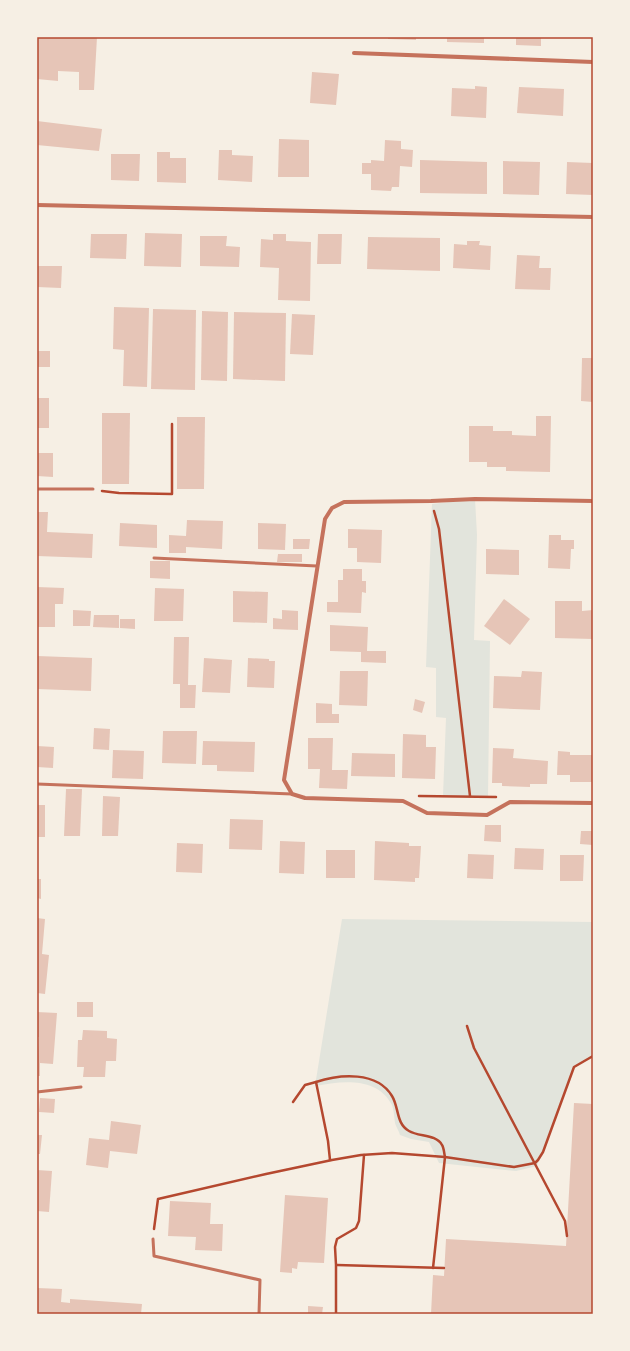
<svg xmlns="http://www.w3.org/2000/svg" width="630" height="1351" font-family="Raleway,sans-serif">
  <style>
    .green { fill: #e2e4dc }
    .building { fill: #e6c5b7 }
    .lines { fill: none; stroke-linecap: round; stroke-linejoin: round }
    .path { stroke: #b5482f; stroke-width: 2.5 }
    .service { stroke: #c5725c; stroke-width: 3 }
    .minor { stroke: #c5725c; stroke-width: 4 }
    .neatline { fill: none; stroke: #b5482f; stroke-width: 1.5 }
  </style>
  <rect width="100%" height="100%" fill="#f6efe4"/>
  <g class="green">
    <polygon points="475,499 477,535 474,640 490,641 488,797 443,796 446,718 436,717 436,668 426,667 432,504"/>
    <path d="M 342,919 L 593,922 L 593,1056 L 574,1067 L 537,1166 L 516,1171 L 439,1163 L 429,1142 L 411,1139 L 400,1135 C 399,1131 396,1127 395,1123 C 394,1117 394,1110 392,1105 C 377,1076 341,1081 315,1086 Z"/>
  </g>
  <g class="building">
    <polygon points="37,37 97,37 94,90 79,90 79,72 58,71 58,81 37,79"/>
    <polygon points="388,37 416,37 416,40 388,39"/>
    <polygon points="447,37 484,37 484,43 447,42"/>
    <polygon points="516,37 541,37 541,46 516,45"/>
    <polygon points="312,72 339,74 336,105 310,103"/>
    <polygon points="475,86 487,87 486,118 451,116 452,88 475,89"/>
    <polygon points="519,87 564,89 563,116 517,113"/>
    <polygon points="37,121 102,129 99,151 37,145"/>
    <polygon points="279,139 309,140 309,177 278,177"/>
    <polygon points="385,140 401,141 401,149 413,150 412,167 400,166 399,187 392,187 391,191 371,190 371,174 362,174 362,163 371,163 371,160 384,161"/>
    <polygon points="219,150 232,150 232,155 253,156 252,182 218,180"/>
    <polygon points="157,152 170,152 170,158 186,158 186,183 157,182"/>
    <polygon points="111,154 140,154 139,181 111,180"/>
    <polygon points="420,160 487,162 487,194 420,193"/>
    <polygon points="503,161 540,162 539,195 503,194"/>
    <polygon points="567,162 593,163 593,195 566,194"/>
    <polygon points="145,233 182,234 181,267 144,266"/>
    <polygon points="91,234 127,234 126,259 90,258"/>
    <polygon points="273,234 286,234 286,241 311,242 310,301 278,300 279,268 260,267 261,239 273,240"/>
    <polygon points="318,234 342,234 341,264 317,264"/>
    <polygon points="200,236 227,236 226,246 240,247 239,267 200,266"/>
    <polygon points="368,237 440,238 440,271 367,269"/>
    <polygon points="467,241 480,241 479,245 491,246 490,270 453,268 454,244 467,245"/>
    <polygon points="517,255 540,256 539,268 551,268 550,290 515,289"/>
    <polygon points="37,266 62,266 61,288 37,287"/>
    <polygon points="114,307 149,308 147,387 123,386 124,350 113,349"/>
    <polygon points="153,309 196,310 195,390 151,389"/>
    <polygon points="202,311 228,312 227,381 201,380"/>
    <polygon points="234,312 286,313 285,381 233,379"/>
    <polygon points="292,314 315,315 313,355 290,354"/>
    <rect x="37" y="351" width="13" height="16"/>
    <polygon points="582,358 593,358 593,402 581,401"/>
    <rect x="37" y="398" width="12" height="30"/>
    <polygon points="102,413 130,413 129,484 102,484"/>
    <polygon points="536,416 551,416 550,472 506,471 506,467 487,467 487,462 469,462 469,426 493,426 493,431 512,431 512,435 536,436"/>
    <polygon points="177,417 205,417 204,489 177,489"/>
    <polygon points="37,453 53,453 53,477 37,476"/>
    <polygon points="37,512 48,512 47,532 93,534 92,558 37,556"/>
    <polygon points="187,520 223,521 222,549 186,547 186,553 169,553 169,535 186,536"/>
    <polygon points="120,523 157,525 157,548 119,546"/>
    <polygon points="258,523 286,524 285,550 258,549"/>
    <polygon points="348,529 382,530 381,563 357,562 357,548 348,548"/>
    <polygon points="549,535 561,535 561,540 574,540 574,549 571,549 570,569 548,568"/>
    <polygon points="293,539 310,539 309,549 293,549"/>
    <polygon points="486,549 519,550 519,575 486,574"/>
    <polygon points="278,554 302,554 302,562 277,562"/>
    <polygon points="150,561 170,561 170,579 150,578"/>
    <polygon points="343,569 362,569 362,581 366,581 366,593 362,592 361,613 327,612 327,602 338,602 338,580 343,580"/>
    <polygon points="37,587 64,588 63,604 55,604 55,627 37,627"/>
    <polygon points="155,588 184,589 183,621 154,621"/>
    <polygon points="233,591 268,592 267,623 233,622"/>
    <polygon points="504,599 530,619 510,645 484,626"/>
    <polygon points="555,601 582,601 582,611 593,610 593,639 555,638"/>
    <polygon points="73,610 91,611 90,626 73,626"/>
    <polygon points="282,610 298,611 298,630 273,629 273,618 282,619"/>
    <polygon points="94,615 119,615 119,628 93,627"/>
    <polygon points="120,619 135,619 135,629 120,628"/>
    <polygon points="330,625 368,627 367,651 386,651 386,663 361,662 361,652 330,651"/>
    <polygon points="174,637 189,637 188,685 196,685 195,708 180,708 180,684 173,684"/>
    <polygon points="37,656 92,658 91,691 37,689"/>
    <polygon points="204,658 232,660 230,693 202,692"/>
    <polygon points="248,658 269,659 269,661 275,661 274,688 247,687"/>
    <polygon points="340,671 368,671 367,706 339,705"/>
    <polygon points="522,671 542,672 540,710 493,708 494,676 521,677"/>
    <polygon points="415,699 425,702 422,713 413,710"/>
    <polygon points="316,703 332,704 332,714 339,714 339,723 316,723"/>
    <polygon points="94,728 110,729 109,750 93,749"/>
    <polygon points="163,731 197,731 196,764 162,763"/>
    <polygon points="403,734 426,735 426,747 436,747 435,779 402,778"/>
    <polygon points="308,738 333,738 332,770 348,770 347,789 319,788 320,769 308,769"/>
    <polygon points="203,741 255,742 254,772 217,771 217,765 202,765"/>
    <polygon points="37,746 54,747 53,768 37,767"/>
    <polygon points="493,748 514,749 513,758 548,761 547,784 530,784 530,787 502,786 502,783 492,783"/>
    <polygon points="113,750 144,751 143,779 112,778"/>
    <polygon points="558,751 570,752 570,755 593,755 593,782 570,782 570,775 557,775"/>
    <polygon points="352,753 395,754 395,777 351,776"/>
    <polygon points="66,789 82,789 80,836 64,836"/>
    <polygon points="103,796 120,797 118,836 102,836"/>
    <rect x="37" y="805" width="8" height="32"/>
    <polygon points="230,819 263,820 262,850 229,849"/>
    <polygon points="485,825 501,825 501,842 484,841"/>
    <polygon points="581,831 593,831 593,845 580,844"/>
    <polygon points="280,841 305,842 304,874 279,873"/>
    <polygon points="375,841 409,843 409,846 421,846 419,878 415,878 415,882 374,880"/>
    <polygon points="177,843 203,844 202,873 176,872"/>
    <polygon points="515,848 544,849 543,870 514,869"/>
    <rect x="326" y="850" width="29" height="28"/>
    <polygon points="468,854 494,855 493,879 467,878"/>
    <polygon points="560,855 584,855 583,881 560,881"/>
    <polygon points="37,879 41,879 41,899 37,898"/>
    <polygon points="37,918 45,919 42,954 49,955 45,994 37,993"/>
    <rect x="77" y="1002" width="16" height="15"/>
    <polygon points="37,1012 57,1013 53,1064 40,1063 40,1076 37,1076 39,1037 37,1037"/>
    <polygon points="83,1030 107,1031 107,1038 117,1039 116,1061 106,1061 105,1077 83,1077 84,1067 77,1067 78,1040 82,1040"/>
    <polygon points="40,1098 55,1099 54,1113 39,1112"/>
    <polygon points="574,1103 593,1104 593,1314 431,1314 433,1275 444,1276 446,1239 566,1246"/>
    <polygon points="111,1121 141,1125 137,1154 110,1151 108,1168 86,1165 89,1138 109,1140"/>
    <polygon points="37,1135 42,1135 40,1154 37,1154"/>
    <polygon points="37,1170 52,1171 49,1212 37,1211"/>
    <polygon points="285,1195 328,1198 324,1263 298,1262 297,1269 292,1268 292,1273 280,1272"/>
    <polygon points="170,1201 211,1203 210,1224 223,1224 222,1251 195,1250 196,1237 168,1236"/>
    <polygon points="37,1288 62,1289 61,1302 70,1303 70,1299 142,1304 141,1314 37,1314"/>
    <polygon points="308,1306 323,1307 322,1314 308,1314"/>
  </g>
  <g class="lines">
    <g class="path">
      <polyline points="102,491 119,493 172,494 172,424"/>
      <polyline points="434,511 439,529 470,796"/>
      <polyline points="419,796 496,797"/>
      <polyline points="467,1026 474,1048 565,1221 567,1236"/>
      <polyline points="293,1102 305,1085 316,1082"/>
      <path d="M 330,1160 L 328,1141 L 316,1082 C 340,1074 377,1071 392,1096 C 399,1107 396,1124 409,1131 C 419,1137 436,1134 442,1145 C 444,1148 444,1153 445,1157 L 433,1268"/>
      <polyline points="154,1229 158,1199 266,1174 332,1160 361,1155 392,1153 445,1157 514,1167 535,1163 538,1160 543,1152 574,1067 593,1056"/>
      <polyline points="337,1265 444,1268"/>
      <polyline points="336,1314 336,1265 335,1247 337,1239 356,1228 359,1221 364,1155"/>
    </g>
    <g class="service">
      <polyline points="37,489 93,489"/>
      <polyline points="154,558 317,566"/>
      <polyline points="37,784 292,794"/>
      <polyline points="37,1092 81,1087"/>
      <polyline points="153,1239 154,1256 260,1280 259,1314"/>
    </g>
    <g class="minor">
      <polyline points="354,53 593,62"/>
      <polyline points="37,205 593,217"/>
      <polyline points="593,501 475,499 431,501 344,502 332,508 325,519 284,780 292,794 305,798 403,801 427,813 487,815 510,802 593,803"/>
    </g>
  </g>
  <rect width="630" height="1351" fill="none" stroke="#f6efe4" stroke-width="76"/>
  <rect x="38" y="38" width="554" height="1275" class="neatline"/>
</svg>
